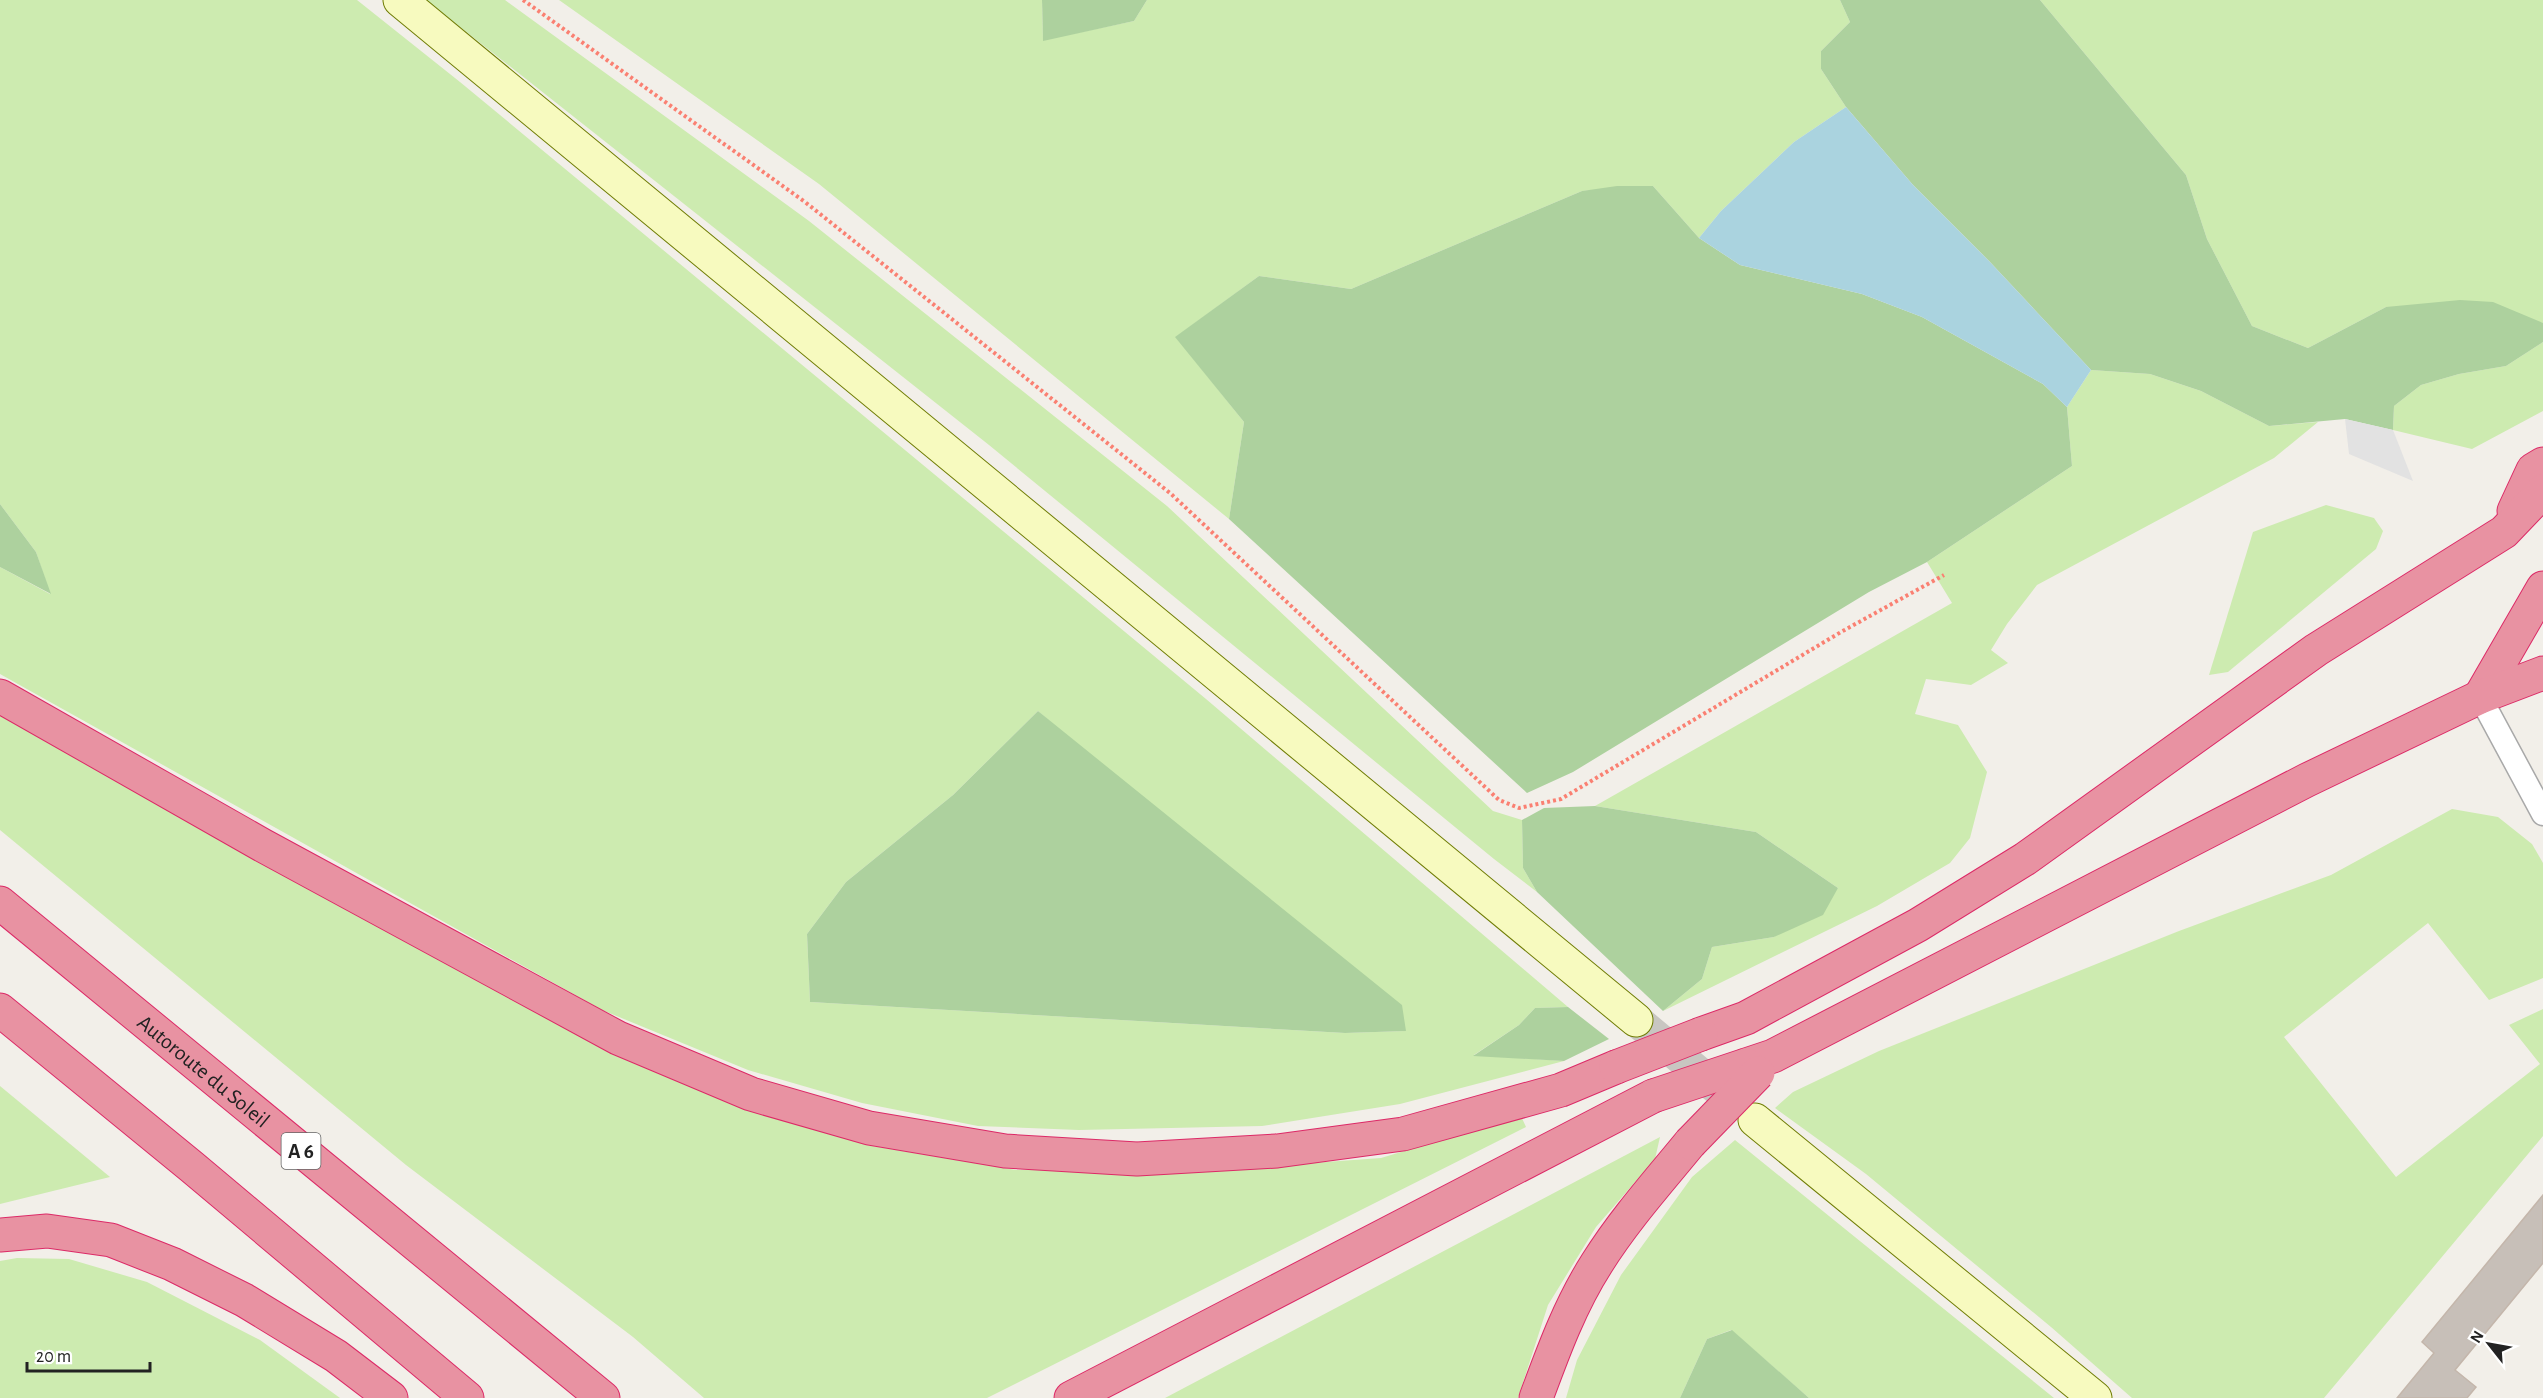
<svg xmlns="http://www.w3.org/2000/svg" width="2543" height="1398" font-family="'Alegreya Sans',sans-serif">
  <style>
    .grass { fill: #cdebb0; fill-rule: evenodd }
    .forest { fill: #add19e }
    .parking { fill: #e2e2e2 }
    .water { fill: #aad3df }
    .building { fill: #c7bfb8; stroke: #c4b6ab; stroke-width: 1.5 }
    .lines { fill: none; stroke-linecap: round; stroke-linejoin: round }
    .secondary-tunnel { stroke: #c8c6c1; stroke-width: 33; stroke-dasharray: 33 16; stroke-linecap: butt }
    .lane-casing { stroke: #a9a9a9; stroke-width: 25 }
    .secondary-casing { stroke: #707d05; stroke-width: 35 }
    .highway-casing { stroke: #dc2a67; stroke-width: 35 }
    .path { stroke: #fa8072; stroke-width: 4; stroke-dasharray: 3 3; stroke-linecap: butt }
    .lane { stroke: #fff; stroke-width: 22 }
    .secondary { stroke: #f7fabf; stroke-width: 33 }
    .highway { stroke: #e892a2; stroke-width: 33 }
    .highway-bridge-casing { stroke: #dc2a67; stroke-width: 35; stroke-linecap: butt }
    .highway-bridge { stroke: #e892a2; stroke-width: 33 }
    .labels { text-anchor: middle; stroke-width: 6; stroke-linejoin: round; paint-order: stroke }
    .shield { fill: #fff; stroke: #646464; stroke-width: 1.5 }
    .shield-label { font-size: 21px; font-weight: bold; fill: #222 }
    .street-label { font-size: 22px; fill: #222; stroke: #fff }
  </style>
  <rect width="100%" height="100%" fill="#f2efe9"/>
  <g class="grass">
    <path d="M 0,0 L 357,0 L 460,82 L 1206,699 L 1568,1007 L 1535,1008 L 1519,1025 L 1474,1055 L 1564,1061 L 1400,1104 L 1262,1126 L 1079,1130 L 978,1126 L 862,1103 L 748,1070 L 602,1010 L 0,674 L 0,567 L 50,594 L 36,552 L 0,504 ZM 1038,711 L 1405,1031 L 1345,1033 L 810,1002 L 807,934 L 846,882 L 953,795 Z"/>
    <polygon points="426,0 505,0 809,221 1167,506 1493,811 1522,820 1523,868 1537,892 1494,859 989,445"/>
    <polygon points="559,0 1042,0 1043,40 1134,21 1147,0 1840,0 1850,22 1821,51 1821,69 1846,107 1794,142 1721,211 1699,238 1653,186 1582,191 1351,289 1259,276 1176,337 1244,422 1229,519 819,184"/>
    <polygon points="2040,0 2543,0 2543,323 2386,307 2308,348 2252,326 2207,239 2186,175"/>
    <polygon points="2543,342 2543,411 2472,449 2393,430 2394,406 2421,385 2459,374 2506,366"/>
    <polygon points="2091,370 2150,374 2201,391 2269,426 2318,422 2274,458 2037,585 2007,624 1991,650 2008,663 1971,685 1926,679 1915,714 1958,725 1987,772 1970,838 1950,863 1877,906 1663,1011 1702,979 1712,947 1774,937 1838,888 1756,832 1595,806 1952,603 1927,562 2072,466 2067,407"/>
    <polygon points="2326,505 2374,518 2383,531 2376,549 2228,672 2209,675 2253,532"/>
    <polygon points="0,711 472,978 635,1061 758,1111 867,1145 1016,1170 1226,1169 1381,1158 1521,1116 1526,1127 987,1398 704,1398 633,1337 406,1165 0,830"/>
    <polygon points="2452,809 2498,817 2532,844 2543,863 2543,978 2489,1000 2428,923 2284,1037 2396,1177 2540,1064 2509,1025 2543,1009 2543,1136 2324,1398 2132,1398 2051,1327 1866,1174 1775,1108 1793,1092 1879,1051 2179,931 2331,875"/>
    <polygon points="0,1086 110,1177 0,1204"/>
    <polygon points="1660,1137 1655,1159 1596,1227 1548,1305 1518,1398 1165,1398"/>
    <polygon points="1735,1140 2054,1398 1809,1398 1731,1330 1707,1339 1680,1398 1566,1398 1577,1360 1621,1275 1692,1177"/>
    <polygon points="17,1258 69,1259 147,1282 260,1340 340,1398 0,1398 0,1261"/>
  </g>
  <g class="forest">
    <polygon points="1042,0 1147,0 1134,21 1043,41"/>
    <polygon points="1840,0 2040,0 2186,175 2207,239 2252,326 2308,348 2386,307 2460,300 2493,302 2543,323 2543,342 2506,366 2459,374 2421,385 2394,406 2393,430 2345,419 2269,426 2201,391 2150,374 2091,370 1989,261 1913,185 1846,107 1821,69 1821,51 1850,22"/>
    <polygon points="1617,186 1653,186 1699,238 1740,265 1862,294 1922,317 2043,384 2067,407 2072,466 1927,562 1869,592 1573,772 1527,793 1229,519 1244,422 1175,337 1259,276 1351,289 1582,191"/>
    <polygon points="0,504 36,552 51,594 0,567"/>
    <polygon points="1038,711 1402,1005 1406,1031 1345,1033 810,1002 807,934 846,882 953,795"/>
    <polygon points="1595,806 1756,832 1838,888 1823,915 1774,937 1712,947 1702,979 1663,1011 1537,892 1523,868 1522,820 1544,808"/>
    <polygon points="1568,1007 1609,1039 1564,1061 1473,1056 1519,1025 1535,1008"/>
    <polygon points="1732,1330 1809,1398 1680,1398 1707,1339"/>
  </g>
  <polygon class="parking" points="2345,419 2393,430 2413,481 2349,454"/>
  <polygon class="water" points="1846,107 1913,185 1989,261 2091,370 2067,407 2043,384 1922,317 1862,294 1740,265 1699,238 1721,211 1794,142"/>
  <polygon class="building" points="2543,1195 2543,1263 2455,1370 2476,1387 2467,1398 2397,1398 2434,1353 2422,1342"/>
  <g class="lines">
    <polyline class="secondary-tunnel" points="1636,1020 1724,1094"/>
    <defs>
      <polyline id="lane" points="2480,697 2543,814"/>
      <g id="secondary">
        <polyline points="400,0 1636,1020"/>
        <polyline points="1755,1120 2095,1398"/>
      </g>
      <g id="highway">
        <polyline points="2514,511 2533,470 2543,464"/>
        <polyline points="0,696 262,845 618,1038 751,1094 869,1128 1005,1151 1137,1159 1277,1151 1403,1134 1561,1090 1616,1067"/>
        <polyline points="2480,697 2543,588"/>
        <path id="s1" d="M 0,903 L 603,1398"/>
        <polyline points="0,1010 192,1167 467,1398"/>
        <polyline points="1701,1034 1746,1018 1918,925 2025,859 2316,650 2504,532 2543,491"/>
        <polyline points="1746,1065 1773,1056 2307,780 2480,697 2543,673"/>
        <polyline points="0,1235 47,1231 111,1240 172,1264 244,1300 336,1356 391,1398"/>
        <polyline points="1071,1398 1653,1096"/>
        <path d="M 1536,1398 C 1553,1352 1570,1305 1597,1263 C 1624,1220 1658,1182 1690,1143"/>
      </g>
    </defs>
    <use href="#lane" class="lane-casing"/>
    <use href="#secondary" class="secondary-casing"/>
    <use href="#highway" class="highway-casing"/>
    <polyline class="path" points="523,0 805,202 1170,493 1499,800 1519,808 1561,799 1841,632 1944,575"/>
    <use href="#lane" class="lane"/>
    <use href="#secondary" class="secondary"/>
    <use href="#highway" class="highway"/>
    <defs>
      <g id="highway-bridge">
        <polyline points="1616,1067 1701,1034"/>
        <polyline points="1653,1096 1746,1065"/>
        <polyline points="1690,1143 1758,1073"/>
      </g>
    </defs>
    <use href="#highway-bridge" class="highway-bridge-casing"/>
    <use href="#highway-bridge" class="highway-bridge"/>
  </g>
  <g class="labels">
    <rect class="shield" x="281.5" y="1133" width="39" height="36" rx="4.5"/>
    <g class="shield-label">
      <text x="301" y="1158">A 6</text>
    </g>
    <g class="street-label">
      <text dy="8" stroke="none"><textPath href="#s1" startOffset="264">Autoroute du Soleil</textPath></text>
    </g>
  </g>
  <g transform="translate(2489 1344) rotate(301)" stroke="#ffffff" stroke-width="4.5" paint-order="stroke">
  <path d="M0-4.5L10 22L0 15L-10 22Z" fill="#222222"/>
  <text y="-9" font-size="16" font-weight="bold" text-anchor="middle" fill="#222222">N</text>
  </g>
  <path d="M27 1362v9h123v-9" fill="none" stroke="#222222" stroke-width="3"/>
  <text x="36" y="1362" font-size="18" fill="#222222" stroke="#ffffff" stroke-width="4.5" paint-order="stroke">20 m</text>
</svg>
